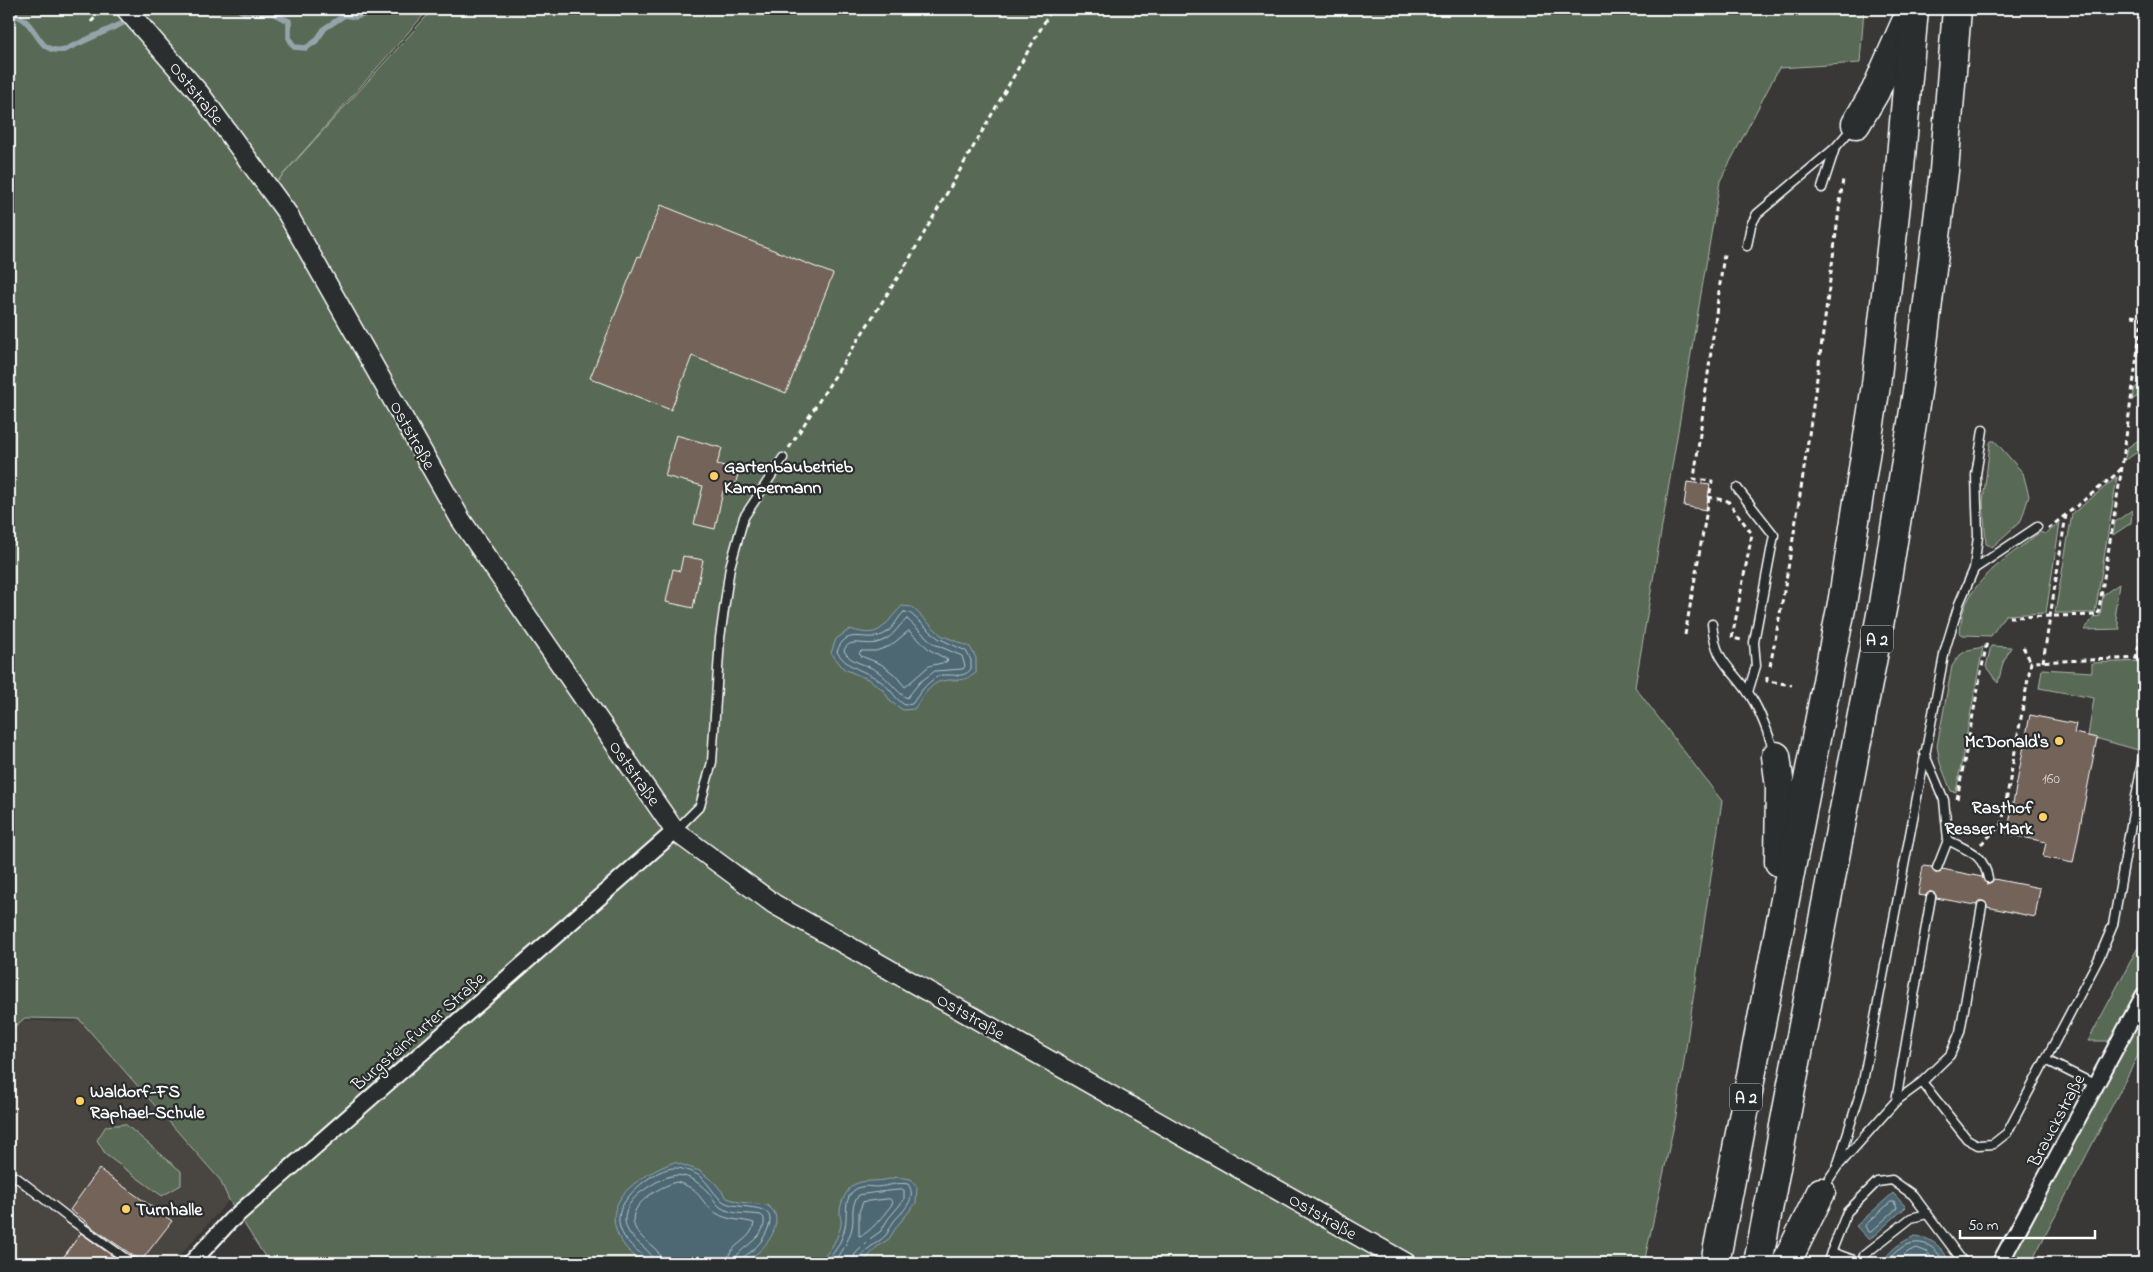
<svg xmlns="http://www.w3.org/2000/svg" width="2153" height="1272" font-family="'Indie Flower',sans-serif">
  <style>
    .built { fill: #4a4541 }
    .green { fill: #596a54; stroke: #acb4aa }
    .water { fill: #4e6873; stroke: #95a4ab }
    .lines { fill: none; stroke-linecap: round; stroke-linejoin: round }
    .shore { stroke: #b8c3c7; stroke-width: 1 }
    .stream { stroke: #95a4ab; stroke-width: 5.5 }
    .building { fill: #736459; stroke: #fff }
    .service-casing { stroke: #fff; stroke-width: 11 }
    .minor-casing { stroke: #fff; stroke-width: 19 }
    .tertiary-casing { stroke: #fff; stroke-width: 22 }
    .motorway-casing { stroke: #fff; stroke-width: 31 }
    .path { stroke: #fff; stroke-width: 3; stroke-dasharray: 5 4; stroke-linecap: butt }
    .service { stroke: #2a2d2e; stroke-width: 8 }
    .minor { stroke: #2a2d2e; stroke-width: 15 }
    .tertiary { stroke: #2a2d2e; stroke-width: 19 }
    .motorway { stroke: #2a2d2e; stroke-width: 28 }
    .poi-dot { fill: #ffd166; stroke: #2a2d2e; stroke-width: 2 }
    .labels { text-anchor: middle; stroke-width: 4.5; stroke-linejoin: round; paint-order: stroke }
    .number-label { font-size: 15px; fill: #dcd8d6 }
    .shield { fill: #2a2d2e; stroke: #bfc0c0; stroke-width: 1 }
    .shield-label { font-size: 16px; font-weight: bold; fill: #fff }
    .street-label { font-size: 18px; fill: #fff; stroke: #2a2d2e }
    .poi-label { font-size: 18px; font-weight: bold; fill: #fff; stroke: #2a2d2e; text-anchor: start }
  </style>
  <rect width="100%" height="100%" fill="#393837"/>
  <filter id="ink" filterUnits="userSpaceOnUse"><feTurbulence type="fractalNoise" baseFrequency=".02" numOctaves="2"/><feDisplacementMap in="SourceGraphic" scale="10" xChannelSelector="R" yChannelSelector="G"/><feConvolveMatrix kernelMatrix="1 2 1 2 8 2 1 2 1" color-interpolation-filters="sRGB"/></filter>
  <g filter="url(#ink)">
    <polygon class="built" points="79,1019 220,1181 229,1200 173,1263 9,1263 9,1020 74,1022"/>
    <g class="green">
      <polygon points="9,9 429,9 272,187 433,9 1864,9 1860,63 1779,68 1720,181 1635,687 1722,801 1676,1116 1644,1263 269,1263 229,1200 220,1180 79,1019 25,1018 9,1031"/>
      <polygon points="2144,381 2144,392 2132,400 2135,388"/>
      <polygon points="2143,437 2142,449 2124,461 2127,448"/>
      <polygon points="1991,441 1995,441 2023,473 2029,496 2021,521 1992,547 1986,544 1983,502 1990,443"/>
      <polygon points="2117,477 2095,613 2055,613 2072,514"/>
      <polygon points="2132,510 2131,523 2113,535 2115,522"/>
      <path d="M 2060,523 L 2046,613 L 2005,615 L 1991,636 L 1963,635 L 1960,633 C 1961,625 1961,616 1964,609 C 1976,575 2013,554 2040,532 L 2045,534 Z"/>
      <polygon points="2119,584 2115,612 2120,629 2084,630 2094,617 2100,616 2103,595"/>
      <polygon points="1991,646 2011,647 2003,663 1998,683 1986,667"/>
      <polygon points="1983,647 1956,792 1951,791 1940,763 1937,746 1952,666 1960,655 1968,650"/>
      <polygon points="2144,661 2144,713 2138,750 2088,736 2094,698 2039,688 2042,669 2092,672 2092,663"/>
      <polygon points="2144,936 2144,1044 2031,1263 2006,1263 2119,1041 2088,1041"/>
      <polygon points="125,1124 181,1171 181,1185 162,1196 106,1155 97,1140 106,1126"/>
    </g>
    <g class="water">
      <path d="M 902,606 L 912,607 L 941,635 L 970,647 L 976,658 L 976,673 C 963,683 957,678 942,681 C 930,683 921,700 914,709 L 903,710 L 891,702 L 883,690 L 870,680 L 844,669 L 831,653 L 836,639 L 850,629 C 883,640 883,624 902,606 Z"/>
      <path d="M 674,1162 L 700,1171 L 716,1184 L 727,1198 L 739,1202 L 767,1205 C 770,1208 774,1211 775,1214 C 781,1234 756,1259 739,1263 L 648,1263 C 634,1258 624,1248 618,1235 C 601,1196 645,1174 674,1162 Z"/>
      <path d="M 896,1177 L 911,1179 L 917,1187 L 916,1203 L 897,1226 L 889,1239 L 878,1246 L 862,1263 L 777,1263 C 789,1258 807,1266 822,1258 C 830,1253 839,1235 841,1225 C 842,1220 839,1215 840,1210 C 841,1202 847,1188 855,1184 C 866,1179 881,1183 896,1177 Z"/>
      <polygon points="1893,1193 1906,1207 1869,1240 1856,1226"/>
      <path d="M 1915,1236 C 1930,1237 1945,1248 1949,1263 L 1882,1263 C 1890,1250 1900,1242 1915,1236 Z"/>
    </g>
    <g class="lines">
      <g class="shore">
        <path d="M 904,612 L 910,613 L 938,638 L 966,651 L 971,660 L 971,669 C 962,681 948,671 937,677 C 926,683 919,694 912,704 L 905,705 C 896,700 893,692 885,685 C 869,670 849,671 837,652 C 846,624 867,645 886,633 C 894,628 897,618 904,612 Z"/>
        <path d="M 907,619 L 934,644 L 962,656 L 965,666 L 963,669 L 935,671 L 920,682 L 907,698 C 896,692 889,679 877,671 C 865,663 852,664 844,651 C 848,637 865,646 876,643 C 894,639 895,628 907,619 Z"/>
        <polygon points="909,631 930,650 948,660 946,662 929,666 905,687 895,675 881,664 861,656 859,653 861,651 876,651 890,646"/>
        <path d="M 890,1199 L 893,1203 C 885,1213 870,1234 859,1236 L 859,1212 L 863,1202 Z"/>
        <polygon points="1891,1202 1894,1202 1897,1208 1871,1232 1868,1232 1865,1226"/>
        <path d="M 647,1263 C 646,1252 617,1243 619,1217 C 620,1197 656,1167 676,1168 C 682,1168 692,1172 698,1175 C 709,1182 714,1196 724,1202 C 739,1211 782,1200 767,1231 C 761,1244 754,1250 742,1258 L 741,1263"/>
        <path d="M 654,1263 C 653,1247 627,1242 625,1221 C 624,1209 632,1199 641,1192 C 667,1174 683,1166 708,1192 C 712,1196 715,1203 720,1207 C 731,1215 748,1213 761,1215 L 764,1218 C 767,1241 735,1247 734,1263"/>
        <path d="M 661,1263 C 661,1248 649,1246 641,1236 C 617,1211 654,1189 676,1182 C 701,1188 699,1202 716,1213 C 728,1221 742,1219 754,1223 C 752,1242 728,1243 727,1263"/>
        <path d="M 823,1263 C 834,1256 842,1241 845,1227 C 848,1216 842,1195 858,1188 C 865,1185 870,1187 877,1187 C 889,1186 897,1182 908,1184 C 918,1198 903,1211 894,1221 C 891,1225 889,1231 886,1235 C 878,1244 860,1250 858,1263"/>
        <path d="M 834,1263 C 841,1254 849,1240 852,1228 C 855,1215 849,1207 859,1195 C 863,1194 900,1189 904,1190 L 904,1200 L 888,1219 L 881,1231 L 871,1238 L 855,1254 L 852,1263"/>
        <path d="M 1887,1263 C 1902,1238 1931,1234 1944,1263"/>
        <polyline points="1895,1263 1909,1251 1917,1248 1927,1252 1937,1263"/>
      </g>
      <g class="stream">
        <polyline points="238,9 245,13 272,13 289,21 289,38 294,47 306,48 316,41 325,28 345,15 355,17 382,9"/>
        <path d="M 9,12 C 13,14 19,16 23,19 C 40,32 38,53 64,50 L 154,9"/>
      </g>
    </g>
    <g class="building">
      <polygon points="661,205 833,274 786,393 692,356 671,410 590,378 638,256 640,257"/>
      <polygon points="676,435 722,448 717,464 739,470 733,494 723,491 715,529 694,524 703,486 665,476"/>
      <polygon points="1687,482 1710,485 1706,510 1684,506"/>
      <polygon points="683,556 703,560 693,608 666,602 673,569 680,571"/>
      <polygon points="2030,715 2076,724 2074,733 2097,738 2073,863 2043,857 2046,842 2007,834"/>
      <polygon points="1923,866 1932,867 1935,873 1940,873 1942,869 1982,877 1987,884 1992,882 1994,879 2040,888 2035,917 1987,907 1987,904 1983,901 1980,901 1976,905 1936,898 1936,895 1932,892 1929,892 1925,896 1918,895"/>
      <polygon points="99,1169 172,1221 141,1261 87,1224 88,1223 70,1210"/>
      <polygon points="81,1233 114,1257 110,1263 59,1263"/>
    </g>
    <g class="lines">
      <defs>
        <g id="service">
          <polyline points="1822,188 1835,148"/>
          <polyline points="1747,246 1751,225 1757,214 1835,148 1853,127"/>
          <polyline points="1737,488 1774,535 1754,642 1756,666 1748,692"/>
          <polyline points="1974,569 2037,527"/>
          <path d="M 1712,624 C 1716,662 1727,663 1747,691 C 1760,709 1768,732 1774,752"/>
          <polyline points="1924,753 1944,800 1948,840 1937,868"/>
          <polyline points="676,830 700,806 712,762 720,638 730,567 744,517 783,458"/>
          <path d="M 1948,840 C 1968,851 1983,853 1988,878"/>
          <polyline points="2046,1060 2096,1085"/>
          <polyline points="1922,1082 1967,1139 1978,1145 1993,1144 2007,1133 2099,958 2113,925 2144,752"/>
          <polyline points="1896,1101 1931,897"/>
          <polyline points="1840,1164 1896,1101 1922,1082 1950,1055 1960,1032 1982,906"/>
          <polyline points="16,1177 70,1219 132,1263"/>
          <polyline points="1823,1188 1837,1167 1862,1087 1945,650 1959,604 1974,569 1978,536 1976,475 1983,430"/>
          <polyline points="1831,1252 1862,1263"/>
          <polyline points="1827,1263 1847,1212 1877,1182 1892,1180 1913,1195 1964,1263"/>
          <polyline points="1862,1263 1864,1255 1911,1218 1927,1214"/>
        </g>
        <g id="minor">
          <polyline points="191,1263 230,1221 675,831"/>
          <polyline points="2000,1263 2144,995"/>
        </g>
        <polyline id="tertiary" points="126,9 200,94 287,213 461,520 675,831 774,904 1406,1263"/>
        <g id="motorway">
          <polyline points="1856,124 1875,92 1905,24"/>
          <polyline points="1776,756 1780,787 1779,862"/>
          <polyline points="1715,1263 1843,598 1876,385 1900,168 1914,9"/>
          <polyline points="1758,1263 1883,604 1917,392 1944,171 1957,9"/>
          <polyline points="1786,1263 1821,1192"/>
        </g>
      </defs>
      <use href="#service" class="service-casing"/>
      <use href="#minor" class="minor-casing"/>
      <use href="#tertiary" class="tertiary-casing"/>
      <use href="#motorway" class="motorway-casing"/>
      <g class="path">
        <polyline points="91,22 103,9"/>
        <polyline points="2131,316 2144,318"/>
        <polyline points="789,448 907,263 1052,9"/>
        <polyline points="1708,497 1728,501 1752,534 1732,638 1742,640"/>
        <polyline points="2048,529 2114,476 2122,468"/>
        <polyline points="2009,617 2098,615 2122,467 2142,318"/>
        <polyline points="1685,635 1712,481 1694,479 1724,254"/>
        <polyline points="2023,647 2031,662"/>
        <polyline points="2136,659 2144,618"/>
        <polyline points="2043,662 2066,515"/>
        <path d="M 1770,666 C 1802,505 1822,342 1843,179"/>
        <polyline points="1767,677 1767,681 1792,685"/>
        <polyline points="1957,799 1987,641"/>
        <polyline points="1981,844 2002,824 2031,662 2144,658"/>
      </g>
      <use href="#service" class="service"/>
      <use href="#minor" class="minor"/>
      <use href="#tertiary" class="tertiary"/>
      <use href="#motorway" class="motorway"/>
    </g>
  </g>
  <g class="poi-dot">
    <circle cx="714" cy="476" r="5"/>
    <circle cx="2059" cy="741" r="5"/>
    <circle cx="2043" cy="817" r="5"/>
    <circle cx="80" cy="1101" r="5"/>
    <circle cx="126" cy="1209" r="5"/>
  </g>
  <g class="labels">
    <g class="number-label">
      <text x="2051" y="783">160</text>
    </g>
    <g class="shield">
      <rect x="1861" y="625.5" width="32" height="27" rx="4"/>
      <rect x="1730" y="1083.5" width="32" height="27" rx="4"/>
    </g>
    <g class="shield-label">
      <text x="1877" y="645">A 2</text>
      <text x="1746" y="1103">A 2</text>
    </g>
    <g class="street-label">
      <text transform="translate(197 93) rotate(51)" y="6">Oststraße</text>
      <text transform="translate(413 435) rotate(61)" y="6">Oststraße</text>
      <text transform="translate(635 773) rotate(55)" y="6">Oststraße</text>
      <text transform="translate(971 1016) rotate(30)" y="6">Oststraße</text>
      <text transform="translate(418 1031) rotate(-41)" y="6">Burgsteinfurter Straße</text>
      <text transform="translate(2056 1120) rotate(-62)" y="6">Brauckstraße</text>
      <text transform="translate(1323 1216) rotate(30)" y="6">Oststraße</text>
    </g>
    <g class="poi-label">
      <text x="724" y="472">Gartenbaubetrieb<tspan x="724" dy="21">Kampermann</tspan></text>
      <text x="2049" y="747" text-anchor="end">McDonald's</text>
      <text x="2033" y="813" text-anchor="end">Rasthof<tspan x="2033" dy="21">Resser Mark</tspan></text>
      <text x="90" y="1097">Waldorf-FS<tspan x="90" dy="21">Raphael-Schule</tspan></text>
      <text x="136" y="1215">Turnhalle</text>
    </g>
  </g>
  <rect width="2153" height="1272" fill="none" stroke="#2a2d2e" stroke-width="30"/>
  <rect x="15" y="15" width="2123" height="1242" fill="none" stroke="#fff" stroke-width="2" filter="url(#ink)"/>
  <path d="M1960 1230v8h135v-8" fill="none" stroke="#ffffff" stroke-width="2.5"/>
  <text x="1968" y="1230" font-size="15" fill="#ffffff" stroke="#2a2d2e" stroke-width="4" paint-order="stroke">50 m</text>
</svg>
